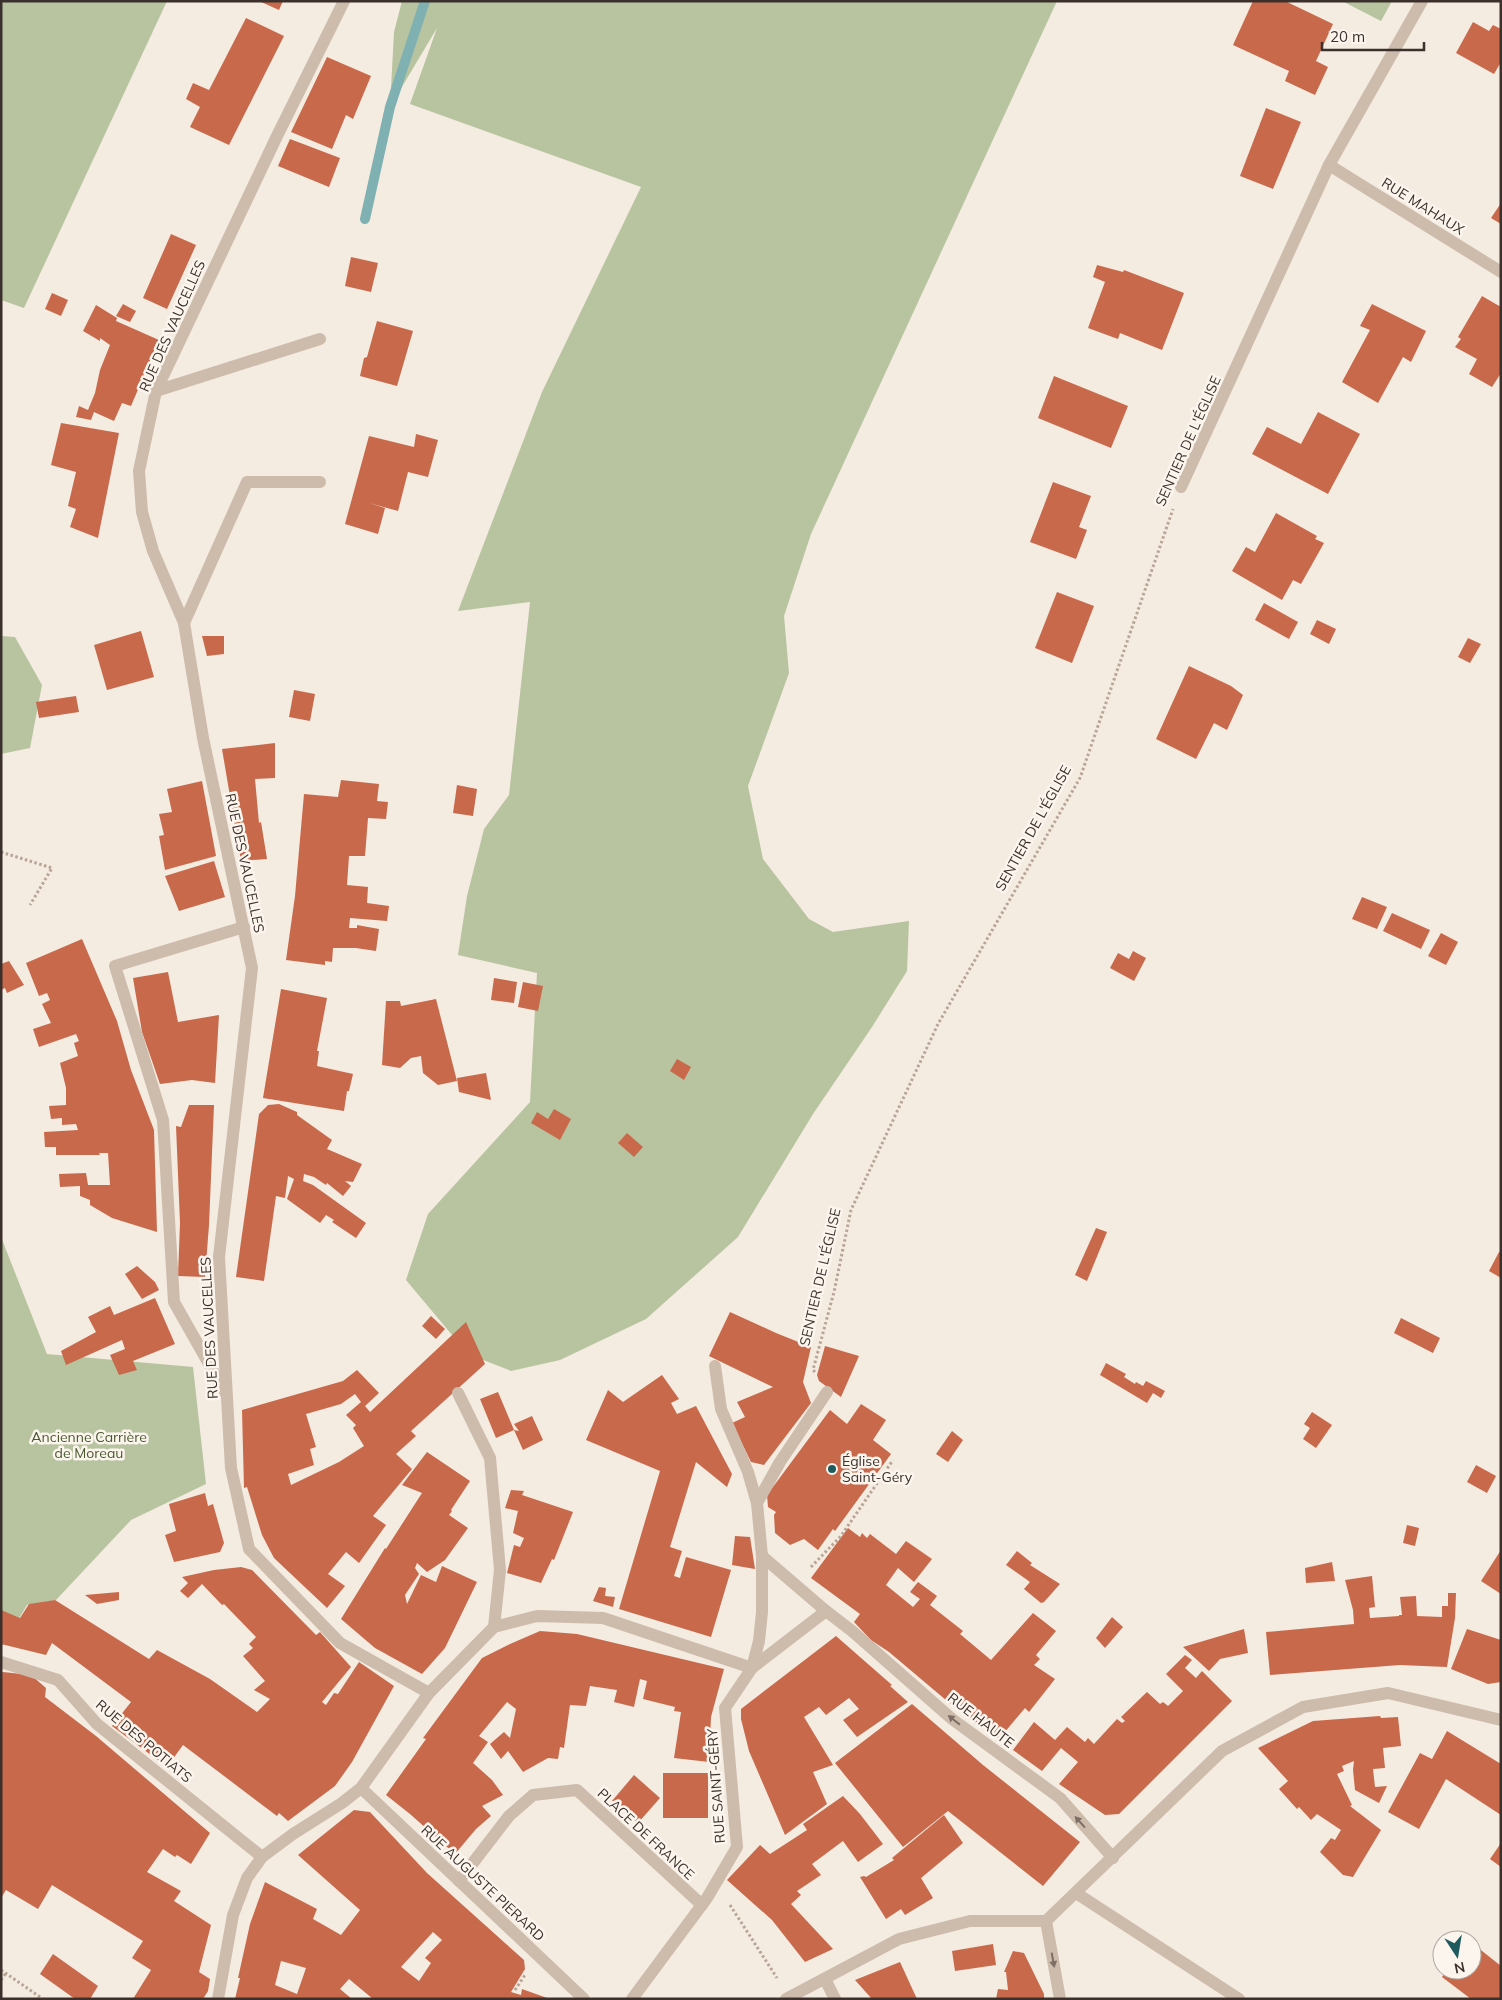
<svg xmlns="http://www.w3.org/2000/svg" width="1502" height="2000" font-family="Mulish,sans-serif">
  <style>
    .green { fill: #b8c4a0 }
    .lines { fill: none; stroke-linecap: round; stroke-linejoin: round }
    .stream { stroke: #7fb0b2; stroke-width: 10 }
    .building { fill: #c8694b; fill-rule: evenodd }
    .path { stroke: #b9a596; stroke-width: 3; stroke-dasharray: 2.5 2.5; stroke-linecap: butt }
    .lane { stroke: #cdbbac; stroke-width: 12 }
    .street { stroke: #cdbbac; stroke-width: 12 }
    .oneway { fill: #7d6f65 }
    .poi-dot { fill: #1f5a5e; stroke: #fbf5ee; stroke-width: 2 }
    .labels { text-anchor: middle; stroke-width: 5; stroke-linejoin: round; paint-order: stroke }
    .street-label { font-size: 14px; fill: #3b302b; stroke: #fbf5ee }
    .park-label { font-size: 14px; fill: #4a5a2e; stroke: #fbf5ee }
    .poi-label { font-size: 14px; fill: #3b302b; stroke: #fbf5ee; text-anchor: start }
  </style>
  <rect width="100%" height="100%" fill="#f4ebe1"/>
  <g class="green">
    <polygon points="1,1 167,1 24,308 1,300"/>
    <polygon points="402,1 1057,1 811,534 784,616 789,673 748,786 763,859 809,919 833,932 909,921 907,971 872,1027 813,1114 738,1237 646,1319 560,1360 511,1371 468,1354 406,1280 428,1214 530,1102 537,973 458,955 467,896 484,829 509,795 530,602 458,611 542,392 641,187 410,104 437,28 390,107 394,32"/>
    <polygon points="1342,1 1392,1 1381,21"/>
    <polygon points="1,636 15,637 42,685 30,748 1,754"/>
    <polygon points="1,1237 47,1354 193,1367 206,1484 131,1520 56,1600 27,1605 1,1648"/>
  </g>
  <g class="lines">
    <polyline class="stream" points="365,219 390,107 425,1"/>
  </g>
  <g class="building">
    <polygon points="259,1 283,1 279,10"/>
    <polygon points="1253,1 1285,1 1333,24 1316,61 1328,67 1315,95 1285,81 1289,71 1233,45"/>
    <polygon points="246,18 284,36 229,145 190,127 200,107 186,99 193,83 209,90"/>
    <polygon points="1473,22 1489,31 1493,25 1501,29 1501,62 1494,74 1456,53"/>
    <polygon points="327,57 371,76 353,119 346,115 332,149 291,132"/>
    <polygon points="1266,108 1301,122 1273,189 1240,176"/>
    <polygon points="290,139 340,158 329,187 278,166"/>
    <polygon points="1501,203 1501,224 1491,218"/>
    <polygon points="171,234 196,245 167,309 143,298"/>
    <polygon points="351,257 378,263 371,292 345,286"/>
    <polygon points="1097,265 1123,272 1124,270 1184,293 1162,350 1120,333 1118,339 1088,328 1105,282 1093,277"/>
    <polygon points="52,293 68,300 61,316 45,309"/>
    <polygon points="1482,296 1501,307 1501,373 1492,387 1469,374 1477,359 1455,347 1461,339 1458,337"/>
    <polygon points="123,304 136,311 130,322 116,316"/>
    <polygon points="1372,304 1426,331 1411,362 1403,357 1378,403 1342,382 1370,330 1360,326"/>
    <polygon points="96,305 117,318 116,321 159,340 131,406 122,403 114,421 94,412 91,420 76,417 79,406 88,410 95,393 100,370 110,345 100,338 100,341 83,331"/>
    <polygon points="377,321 413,331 397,386 360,376 364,358 367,357"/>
    <polygon points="1054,376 1128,406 1111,448 1038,418"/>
    <polygon points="1318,412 1360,434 1328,494 1252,454 1267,427 1301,444"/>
    <polygon points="61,423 119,433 98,538 70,527 76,509 68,506 76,472 51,465"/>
    <polygon points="416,434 438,440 428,477 408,472 398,511 369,503 385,508 378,534 345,524 369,436 414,447"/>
    <polygon points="1053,482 1091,496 1079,527 1087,530 1076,559 1030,542"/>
    <polygon points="1276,513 1317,536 1315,539 1324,543 1301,584 1293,580 1282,600 1232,571 1246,547 1255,552"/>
    <polygon points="1057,592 1094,606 1072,663 1035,648"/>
    <polygon points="1264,603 1298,622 1289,639 1255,620"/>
    <polygon points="1317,620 1336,629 1329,644 1310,634"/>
    <polygon points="141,631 154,677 107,690 94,645"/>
    <polygon points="202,636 224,636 224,654 207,656"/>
    <polygon points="1468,638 1481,644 1470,663 1458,657"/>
    <polygon points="1189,666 1231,686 1243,695 1227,730 1214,723 1196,759 1156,739"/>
    <polygon points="294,690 315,694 310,721 289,717"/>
    <polygon points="76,696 79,712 39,718 36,702"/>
    <polygon points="275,743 275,778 255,779 259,823 261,822 267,859 241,861 222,749"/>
    <polygon points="341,780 379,784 377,801 388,802 386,819 368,818 365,856 349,856 347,885 368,887 367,903 389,906 387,921 350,918 349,928 357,928 357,925 379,929 376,951 356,948 333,948 332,962 325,961 325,965 286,960 295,896 304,794 338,797"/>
    <polygon points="202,781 216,856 165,870 159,836 164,835 159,814 172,812 167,789"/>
    <polygon points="457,785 477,789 473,816 453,813"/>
    <polygon points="214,861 225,897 179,911 165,876"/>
    <polygon points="1362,897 1387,907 1377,929 1352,919"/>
    <polygon points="1392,913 1430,930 1421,949 1383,931"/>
    <polygon points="1441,933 1458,942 1446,965 1428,956"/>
    <polygon points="82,939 117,1021 131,1070 154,1130 157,1232 112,1218 90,1205 90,1200 80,1196 80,1186 60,1187 59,1174 86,1173 88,1185 110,1185 108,1153 99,1153 100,1155 56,1155 56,1147 45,1147 44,1132 78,1130 76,1124 62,1125 62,1118 51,1119 49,1106 66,1105 66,1088 60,1063 78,1056 74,1043 79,1041 76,1034 39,1047 33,1029 51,1023 42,1004 50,1000 47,993 39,996 26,963"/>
    <polygon points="1133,951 1146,958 1134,981 1110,968 1118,953 1129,959"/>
    <polygon points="9,961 24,985 7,993 5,988 1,990 1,964"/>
    <polygon points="168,972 178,1022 219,1015 215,1083 192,1080 160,1084 142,1032 133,978"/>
    <polygon points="494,978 517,982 514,1003 491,1000"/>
    <polygon points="523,982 543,986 538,1011 518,1007"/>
    <polygon points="281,989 327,998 317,1051 319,1051 317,1066 353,1074 349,1091 347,1091 344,1111 263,1098"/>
    <polygon points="436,999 457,1081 438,1085 423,1073 421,1056 411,1058 400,1068 382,1065 386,1001 400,1001 401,1006"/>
    <polygon points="677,1059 691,1067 684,1080 670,1071"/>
    <polygon points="486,1073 491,1100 459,1092 457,1078"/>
    <polygon points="279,1104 297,1112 297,1115 332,1140 327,1149 362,1164 353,1182 345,1181 351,1186 343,1196 327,1183 326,1185 314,1177 304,1174 303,1181 313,1185 366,1223 356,1238 332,1222 334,1220 326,1215 320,1223 287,1199 294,1179 288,1176 285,1198 276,1196 264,1281 236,1277 259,1114 268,1105"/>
    <polygon points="189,1105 214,1105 209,1225 205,1277 178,1276 180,1223 176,1126 181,1127"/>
    <polygon points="554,1109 571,1119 560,1140 531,1123 537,1112 548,1119"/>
    <polygon points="627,1133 643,1147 634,1157 618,1143"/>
    <polygon points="1096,1228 1107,1232 1087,1281 1075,1275"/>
    <polygon points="1499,1252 1501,1253 1501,1278 1489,1271"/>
    <polygon points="137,1266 155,1282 159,1290 142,1299 125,1274"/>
    <polygon points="155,1298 175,1344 133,1361 137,1370 119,1375 110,1355 125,1349 122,1340 66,1365 61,1351 96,1332 88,1317 110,1306 114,1315"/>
    <polygon points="730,1312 776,1333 811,1347 803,1382 811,1403 764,1465 751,1462 732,1423 745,1417 737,1402 773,1387 709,1356"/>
    <polygon points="431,1316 445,1329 436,1339 422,1326"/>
    <polygon points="1401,1318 1440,1338 1433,1353 1394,1333"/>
    <path d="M 466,1322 L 485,1364 L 411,1431 L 416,1436 L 396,1454 L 412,1469 L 373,1516 L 386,1525 L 359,1563 L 346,1552 L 328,1574 L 345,1586 L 327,1608 L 274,1558 L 262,1535 L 247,1487 L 244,1488 L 242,1410 L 343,1381 L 357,1370 L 379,1393 L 365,1406 L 370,1412 ZM 355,1394 L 361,1402 L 346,1415 L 356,1425 L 353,1428 L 364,1446 L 339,1462 L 291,1485 L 288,1474 L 314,1465 L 310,1449 L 316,1447 L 306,1414 L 341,1404 Z"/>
    <polygon points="825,1346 859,1356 841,1397 819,1381 817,1375"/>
    <polygon points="1106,1363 1126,1374 1124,1377 1135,1384 1136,1382 1143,1386 1146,1381 1165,1391 1161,1398 1153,1393 1147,1403 1100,1375"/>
    <polygon points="662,1375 679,1399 671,1403 677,1414 696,1406 732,1474 727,1487 696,1462 670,1547 682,1551 674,1576 680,1578 686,1557 731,1570 711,1637 619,1609 660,1471 586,1440 608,1390 623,1402"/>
    <polygon points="498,1392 514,1430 496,1438 480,1399"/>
    <polygon points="861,1404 886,1420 873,1440 891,1454 835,1531 833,1529 818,1550 804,1539 790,1545 775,1533 774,1515 776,1512 768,1507 767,1495 830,1410 847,1424"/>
    <polygon points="1312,1412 1332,1425 1316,1448 1303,1439 1310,1428 1304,1424"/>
    <polygon points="532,1416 543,1440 523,1450 514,1430 519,1431 514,1424"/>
    <polygon points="952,1431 963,1440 948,1462 936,1454"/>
    <polygon points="427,1452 470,1481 451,1510 452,1511 449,1515 468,1528 445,1560 427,1572 417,1563 415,1568 419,1574 405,1595 407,1604 421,1575 436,1582 442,1566 477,1582 445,1648 422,1674 375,1648 341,1619 385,1548 386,1549 422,1493 402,1485"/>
    <polygon points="1476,1465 1496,1476 1487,1493 1467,1482"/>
    <polygon points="511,1490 524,1491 522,1495 573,1512 554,1560 552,1559 541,1583 507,1573 514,1545 520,1547 524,1538 513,1533 518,1511 505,1508"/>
    <polygon points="205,1493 208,1506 213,1504 224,1543 220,1552 174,1562 165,1535 176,1531 169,1504"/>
    <polygon points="1407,1525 1419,1528 1415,1546 1403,1543"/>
    <polygon points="848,1528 860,1537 862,1533 867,1538 870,1534 896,1554 906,1541 932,1559 914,1582 898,1568 886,1585 913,1607 920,1599 910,1592 918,1582 937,1596 930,1605 963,1631 960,1634 991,1660 1033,1613 1056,1631 1036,1655 1040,1659 1034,1665 1055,1679 1029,1712 1025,1708 999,1739 953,1706 889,1652 871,1640 854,1622 860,1614 811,1578"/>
    <polygon points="735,1536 750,1537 755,1569 732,1565"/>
    <polygon points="1501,1550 1501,1594 1481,1581"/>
    <polygon points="1017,1551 1032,1563 1030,1565 1060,1584 1044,1602 1041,1603 1024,1589 1030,1582 1006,1565"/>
    <polygon points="1332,1562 1335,1581 1306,1583 1305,1568"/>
    <polygon points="241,1567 252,1570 316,1635 320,1632 351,1667 322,1702 326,1705 334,1693 338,1694 359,1662 394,1686 352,1762 335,1786 288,1821 279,1813 277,1816 183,1745 167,1767 112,1726 131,1702 52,1643 46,1655 1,1644 1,1610 20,1618 29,1604 55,1600 149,1659 157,1650 210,1679 257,1712 270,1699 254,1690 265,1681 243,1656 253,1648 249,1644 256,1637 224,1604 222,1605 202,1584 188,1598 180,1591 188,1583 182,1577 214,1570"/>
    <polygon points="1372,1576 1375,1607 1369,1608 1370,1618 1399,1616 1399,1615 1402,1615 1400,1597 1416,1596 1417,1616 1442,1617 1442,1606 1448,1606 1448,1593 1456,1593 1455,1618 1447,1667 1400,1665 1270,1675 1266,1632 1354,1624 1353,1610 1345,1580"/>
    <polygon points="599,1587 606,1588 605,1596 615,1597 613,1607 593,1601"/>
    <polygon points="119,1592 119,1600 97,1604 85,1595"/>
    <polygon points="1112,1617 1123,1627 1105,1648 1096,1638"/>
    <polygon points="1244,1629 1248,1653 1220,1659 1209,1671 1183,1647"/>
    <polygon points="1467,1629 1501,1640 1501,1682 1488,1684 1451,1669"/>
    <polygon points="540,1631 577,1634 724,1669 711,1717 709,1762 674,1758 681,1712 674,1711 675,1707 643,1699 647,1681 640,1679 634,1707 614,1702 617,1690 590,1686 586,1706 570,1705 564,1748 560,1747 558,1759 548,1758 523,1772 508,1751 501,1759 490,1744 504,1732 510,1738 516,1709 507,1702 479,1736 488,1742 473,1763 492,1780 503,1795 482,1806 491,1816 476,1829 455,1854 410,1814 386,1795 426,1739 423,1738 482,1658 510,1644"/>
    <polygon points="836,1636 892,1685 890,1686 908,1702 857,1737 843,1720 859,1709 849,1698 826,1715 819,1707 804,1717 833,1765 813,1772 827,1804 785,1835 749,1751 741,1719 741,1709"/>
    <polygon points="1185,1655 1192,1660 1185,1668 1196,1678 1202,1671 1232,1701 1119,1814 1105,1815 1059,1784 1078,1762 1061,1748 1042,1771 1013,1750 1034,1722 1055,1740 1067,1727 1085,1742 1088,1738 1094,1744 1117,1719 1122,1723 1125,1721 1121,1717 1147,1692 1160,1704 1163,1702 1168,1706 1183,1691 1166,1674"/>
    <polygon points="3,1672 31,1675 46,1688 45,1697 96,1736 210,1833 191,1864 177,1855 175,1857 163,1849 147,1872 181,1891 174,1901 211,1925 199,1972 210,1979 208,1991 203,1999 133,1999 151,1970 132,1958 143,1941 52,1885 38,1909 6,1890 1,1898 1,1673"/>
    <polygon points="912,1704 983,1765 1080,1842 1043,1886 948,1811 903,1847 835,1763"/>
    <polygon points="1380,1716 1381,1718 1398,1717 1401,1746 1383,1748 1385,1768 1373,1769 1375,1787 1387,1786 1379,1803 1355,1790 1353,1770 1354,1761 1342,1766 1344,1771 1337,1774 1352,1805 1350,1806 1381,1830 1353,1877 1343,1875 1320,1852 1331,1838 1335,1840 1341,1830 1317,1814 1311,1820 1299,1807 1297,1809 1279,1789 1288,1781 1258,1748 1313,1721"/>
    <polygon points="1447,1731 1501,1764 1501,1815 1446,1779 1419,1829 1388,1812 1420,1753 1432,1759"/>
    <rect x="663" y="1773" width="45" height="45"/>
    <polygon points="634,1775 660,1798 638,1823 612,1801"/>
    <polygon points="843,1796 860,1814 883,1844 858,1862 843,1841 812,1864 821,1875 797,1891 801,1895 791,1904 833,1949 805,1962 772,1920 727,1880 760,1845 770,1854 807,1830 803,1824"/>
    <path d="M 354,1810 L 370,1812 L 427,1873 L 524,1960 L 525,1969 L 511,1992 L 521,1995 L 522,1989 L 550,1999 L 373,1999 L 349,1979 L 340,1989 L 352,1999 L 235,1999 L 240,1978 L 238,1978 L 250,1924 L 265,1882 L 317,1909 L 313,1919 L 341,1935 L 360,1910 L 298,1855 ZM 433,1932 L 442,1940 L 425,1958 L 431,1963 L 419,1981 L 401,1967 ZM 281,1961 L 306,1968 L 297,1994 L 275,1985 Z"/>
    <polygon points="944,1815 963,1843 921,1878 933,1898 905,1915 901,1909 886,1919 860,1877 864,1876 866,1877 894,1860 892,1858"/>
    <polygon points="1501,1843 1501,1867 1490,1859"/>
    <polygon points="1472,1943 1501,1966 1501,1999 1471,1999 1442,1977 1447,1970 1472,1970"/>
    <polygon points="993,1944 996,1965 955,1971 952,1951"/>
    <polygon points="1013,1951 1024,1953 1044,1994 1044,1999 996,1999 998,1989 1008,1990 1006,1972 1004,1972"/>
    <polygon points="53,1954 98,1986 90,1999 75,1999 40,1974"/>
    <polygon points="900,1962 917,1999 872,1999 855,1980"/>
  </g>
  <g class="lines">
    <g class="path">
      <polyline points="1,852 52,868 30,905"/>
      <polyline points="815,1372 813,1370 834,1292 851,1210 938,1024 1080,778 1173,509"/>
      <polyline points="811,1567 841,1536 893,1460"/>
      <polyline points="730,1905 777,1978"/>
      <polyline points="1,1970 43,1999"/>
      <polyline points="1,1980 6,1973"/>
      <polyline points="515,1990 525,1975"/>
    </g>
    <g class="lane">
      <polyline points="156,391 320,339"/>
      <polyline points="184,623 247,482 320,482"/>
      <polyline points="715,1366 721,1409 748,1472 757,1503"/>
      <polyline points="1076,1893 1239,1999"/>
      <polyline points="825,1979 835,1999"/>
    </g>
    <g class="street">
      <polyline points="344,1 277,136 156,391 139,471 142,512 153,551 184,623 203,738 252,968 219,1257 231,1468 249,1549 340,1643 429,1693"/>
      <polyline points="1329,165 1501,272"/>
      <polyline points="1181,487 1329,165 1422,1"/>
      <polyline points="458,1393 490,1458 500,1570 494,1627"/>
      <polyline points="226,1394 174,1302 163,1120 115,966 244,927"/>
      <polyline points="762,1556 757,1503 780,1462 827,1392"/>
      <polyline points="826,1611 852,1631 952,1719 1060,1798 1113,1858"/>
      <polyline points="1,1662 58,1680 97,1724 262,1857"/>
      <polyline points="361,1788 584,1999"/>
      <polyline points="459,1881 509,1816 533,1795 577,1790 702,1905"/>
      <polyline points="1046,1921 1222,1751 1303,1707 1388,1693 1501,1720"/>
      <polyline points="1046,1921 1060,1999"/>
      <polyline points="218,1999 233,1915 247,1878 262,1857 293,1834 342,1803 361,1788 429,1693 494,1627 537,1616 603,1618 752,1668"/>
      <polyline points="632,1999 707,1898 737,1847 725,1708 752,1668 759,1641 762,1612 762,1556 826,1611 752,1668"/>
      <polyline points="786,1999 899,1939 970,1921 1046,1921"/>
    </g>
  </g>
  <defs><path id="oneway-solid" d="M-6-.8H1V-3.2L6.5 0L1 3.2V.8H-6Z" transform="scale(1.25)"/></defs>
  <g class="oneway">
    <use href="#oneway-solid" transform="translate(954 1720) rotate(-142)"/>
    <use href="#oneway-solid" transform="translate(1080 1822) rotate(-132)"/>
    <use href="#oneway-solid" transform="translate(1053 1960) rotate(80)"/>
  </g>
  <circle class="poi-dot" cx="832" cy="1469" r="5"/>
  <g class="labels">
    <g class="street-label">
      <text transform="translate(1423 206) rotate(32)" y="5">RUE MAHAUX</text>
      <text transform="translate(172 326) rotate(-66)" y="5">RUE DES VAUCELLES</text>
      <text transform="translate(1188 441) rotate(-66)" y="5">SENTIER DE L'ÉGLISE</text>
      <text transform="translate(1033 828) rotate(-61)" y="5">SENTIER DE L'ÉGLISE</text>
      <text transform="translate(245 863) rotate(78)" y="5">RUE DES VAUCELLES</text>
      <text transform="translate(820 1277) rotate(-77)" y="5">SENTIER DE L'ÉGLISE</text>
      <text transform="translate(209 1328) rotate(-93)" y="5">RUE DES VAUCELLES</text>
      <text transform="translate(981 1720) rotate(38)" y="5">RUE HAUTE</text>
      <text transform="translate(144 1741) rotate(40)" y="5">RUE DES POTIATS</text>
      <text transform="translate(716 1786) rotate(-94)" y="5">RUE SAINT-GÉRY</text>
      <text transform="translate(646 1834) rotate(43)" y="5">PLACE DE FRANCE</text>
      <text transform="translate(483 1883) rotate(43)" y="5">RUE AUGUSTE PIERARD</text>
    </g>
    <g class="park-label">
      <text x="89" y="1442">Ancienne Carrière<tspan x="89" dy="16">de Moreau</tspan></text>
    </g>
    <g class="poi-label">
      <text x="842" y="1466">Église<tspan x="842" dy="16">Saint-Géry</tspan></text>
    </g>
  </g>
  <rect width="1502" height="2000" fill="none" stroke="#3b302b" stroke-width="5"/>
  <g transform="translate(1457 1955) rotate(168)"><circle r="24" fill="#fbf5ee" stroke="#aea6a0"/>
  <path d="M0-4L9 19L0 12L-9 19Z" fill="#1f5a5e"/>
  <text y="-8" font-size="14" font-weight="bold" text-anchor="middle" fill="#3b302b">N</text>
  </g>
  <path d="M1322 42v8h102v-8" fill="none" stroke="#3b302b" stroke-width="2.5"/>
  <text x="1330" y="42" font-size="15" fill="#3b302b" stroke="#fbf5ee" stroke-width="4" paint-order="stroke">20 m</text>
</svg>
